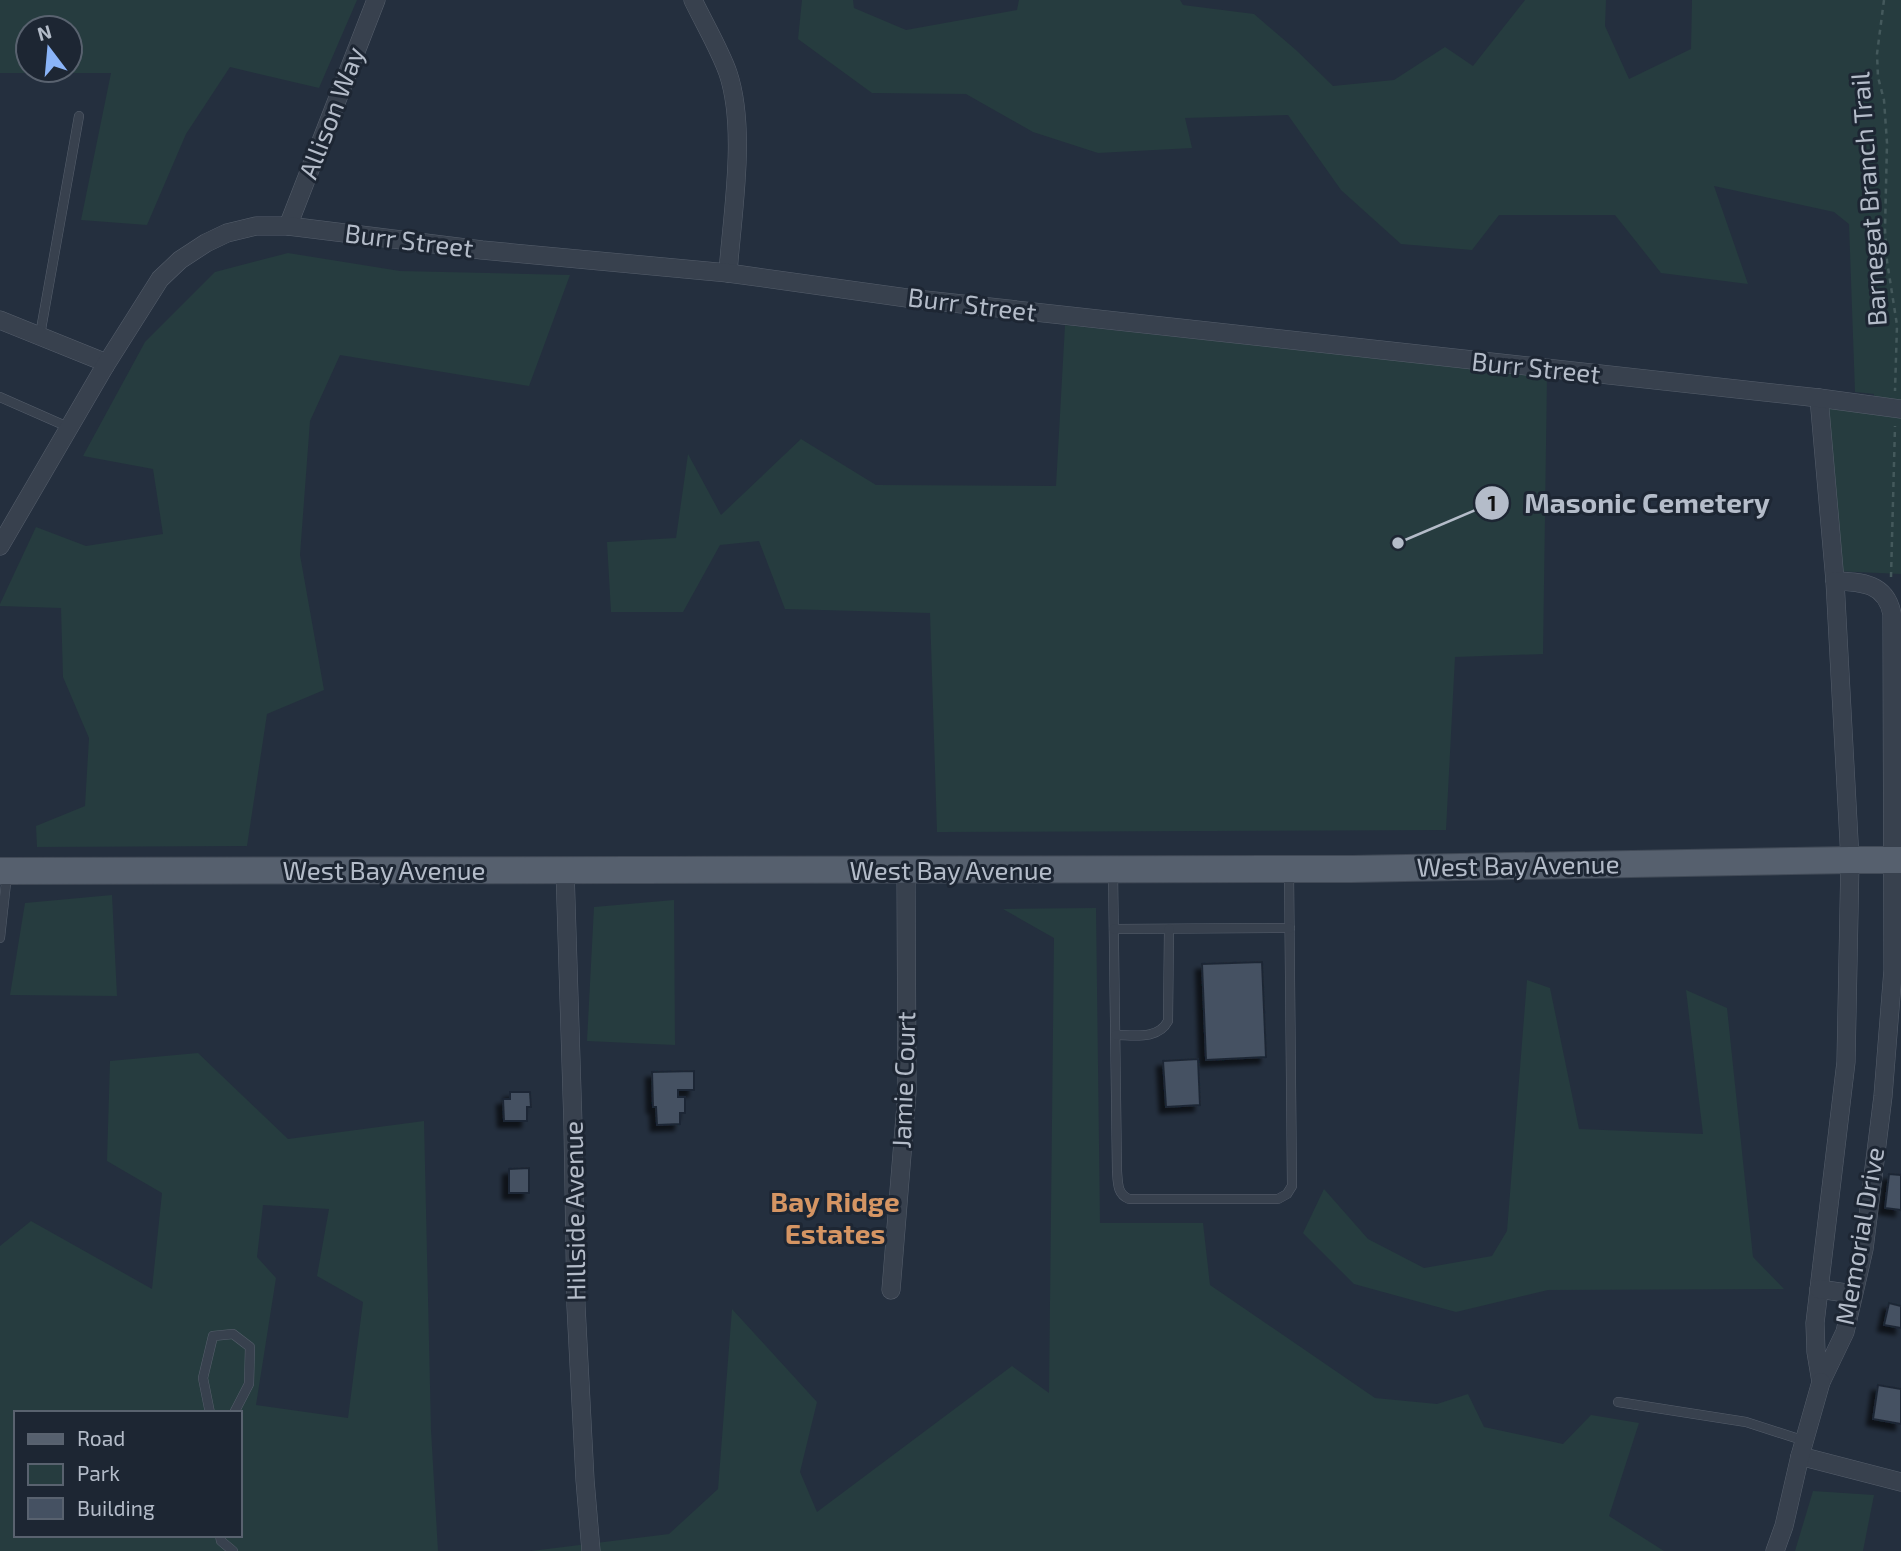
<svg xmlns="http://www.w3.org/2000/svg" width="1901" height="1551" font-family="'Exo 2',sans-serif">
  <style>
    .green { fill: #263c3f; fill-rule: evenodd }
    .building { fill: #455162; stroke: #1f2835; stroke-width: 2; filter: url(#shadow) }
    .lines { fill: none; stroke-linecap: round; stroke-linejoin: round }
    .service-casing { stroke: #565f6c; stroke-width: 10 }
    .minor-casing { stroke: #565f6c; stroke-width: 19 }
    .primary-casing { stroke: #414a57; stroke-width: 28 }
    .path { stroke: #44595c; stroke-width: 2.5; stroke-dasharray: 5 5; stroke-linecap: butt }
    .service { stroke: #38414e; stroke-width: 9 }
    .minor { stroke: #38414e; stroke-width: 18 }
    .primary { stroke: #56606e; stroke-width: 26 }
    .labels { text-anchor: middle; stroke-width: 6; stroke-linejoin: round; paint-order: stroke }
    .street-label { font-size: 26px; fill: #b4bcc9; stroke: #1d2633 }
    .neighbourhood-label { font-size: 28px; font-weight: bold; fill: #d59563; stroke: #1d2633 }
    .leader { fill: none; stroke: #b4bcc9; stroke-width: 2.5 }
    .callout-dot { fill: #b4bcc9; stroke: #1d2633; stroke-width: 2.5 }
    .mark-label { font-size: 21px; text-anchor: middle; font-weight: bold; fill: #111 }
    .callout-label { font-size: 28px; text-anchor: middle; font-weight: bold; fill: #b4bcc9; stroke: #1d2633; stroke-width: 6; stroke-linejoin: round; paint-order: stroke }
  </style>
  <defs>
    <filter id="shadow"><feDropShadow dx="-6" dy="6" stdDeviation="2" flood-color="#0009"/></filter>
  </defs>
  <rect width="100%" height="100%" fill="#242f3e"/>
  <g class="green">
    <path d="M 0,0 L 357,0 L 319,88 L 230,67 L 186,134 L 147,225 L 81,220 L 111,73 L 0,73 ZM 28,28 L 70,28 L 70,70 L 28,70 Z"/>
    <polygon points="802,0 853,0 854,8 906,30 1017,10 1019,0 1180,0 1183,5 1254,14 1296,50 1333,86 1394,80 1445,47 1473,66 1525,0 1606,0 1605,26 1629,79 1691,49 1692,0 1901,0 1901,574 1834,571 1819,398 1874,405 1874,394 1855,392 1849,224 1834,212 1714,186 1748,284 1661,273 1615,215 1499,215 1472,250 1401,244 1341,190 1288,115 1185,118 1192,148 1098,153 1033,132 966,94 872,93 798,39"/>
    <polygon points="288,253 400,271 570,275 529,386 340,355 310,421 300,555 324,690 267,714 247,846 37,847 36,826 85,806 89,738 63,677 61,608 0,606 0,604 36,527 86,546 163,534 153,469 83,456 145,342 215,272"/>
    <polygon points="1065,325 1547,376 1543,654 1455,657 1446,830 937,832 930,613 785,609 759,541 720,545 683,612 611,612 607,542 676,538 688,454 721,515 801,439 876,485 1056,486"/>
    <polygon points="112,895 117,996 10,995 25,903"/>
    <polygon points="674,900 675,1045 587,1041 594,907"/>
    <polygon points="1096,908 1100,1223 1203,1223 1210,1285 1375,1398 1437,1404 1468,1394 1484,1427 1563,1444 1591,1415 1639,1423 1609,1516 1664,1551 531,1551 669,1534 718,1489 732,1309 817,1402 800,1472 817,1512 1012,1366 1049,1393 1054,938 1003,909"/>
    <polygon points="1527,980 1550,988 1579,1129 1703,1134 1686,990 1727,1008 1753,1257 1784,1289 1548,1290 1456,1312 1354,1284 1303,1233 1324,1189 1368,1239 1424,1268 1492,1256 1507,1231"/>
    <path d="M 198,1053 L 288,1139 L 424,1121 L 431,1430 L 438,1551 L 0,1551 L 0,1246 L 31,1221 L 152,1289 L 162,1193 L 107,1161 L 110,1061 ZM 263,1205 L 329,1209 L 317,1276 L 363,1302 L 348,1418 L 256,1405 L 276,1278 L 257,1257 ZM 16,1413 L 240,1413 L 240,1535 L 16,1535 Z"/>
    <polygon points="1813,1491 1874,1495 1863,1551 1795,1551"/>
  </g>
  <g class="building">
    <polygon points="1262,962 1266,1057 1206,1060 1202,964"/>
    <polygon points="1198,1059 1200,1105 1166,1107 1163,1061"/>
    <polygon points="694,1071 694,1090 678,1090 678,1097 685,1097 685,1113 680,1113 680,1124 657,1125 656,1107 653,1107 652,1072"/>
    <polygon points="510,1092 530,1092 531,1107 527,1107 527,1121 504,1121 503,1099 510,1099"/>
    <polygon points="529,1168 529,1193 509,1193 509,1169"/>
    <polygon points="1889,1174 1901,1175 1901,1210 1885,1208"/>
    <polygon points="1889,1303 1901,1306 1901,1328 1884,1325"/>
    <polygon points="1878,1385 1901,1389 1901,1424 1873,1419"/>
  </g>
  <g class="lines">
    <defs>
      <g id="service">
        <polyline points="40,335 79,116"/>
        <polyline points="0,397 68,427"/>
        <path d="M 1113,872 L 1117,1171 C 1118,1183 1117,1194 1129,1199 L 1278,1199 L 1287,1194 L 1292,1186 L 1289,872"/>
        <polyline points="1114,929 1290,928"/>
        <polyline points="0,938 7,874"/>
        <path d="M 1116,1035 C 1134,1035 1158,1040 1168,1021 L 1169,929"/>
        <polyline points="1618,1402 1746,1422 1805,1441"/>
        <polyline points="210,1413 203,1378 213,1336 233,1334 250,1347 249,1384 234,1413"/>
        <polyline points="220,1535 221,1541 233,1551"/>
      </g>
      <g id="minor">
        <path d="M 693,0 C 704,23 720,50 728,73 C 747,130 732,214 728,273"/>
        <polyline points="288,226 376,0"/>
        <polyline points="0,320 104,362 105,366"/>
        <polyline points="1819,398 1835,581"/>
        <polyline points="0,546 105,366 160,279 180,260 206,243 227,233 256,226 288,226 482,250 728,273 907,298 1819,398 1901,409"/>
        <path d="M 1835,581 C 1862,582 1886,583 1892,614 L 1893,970 L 1883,1096 L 1864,1249 L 1845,1332 L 1821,1382 L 1816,1352 L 1815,1323 L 1846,1062 L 1850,860 Z"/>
        <polyline points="565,870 573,1125 576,1306 585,1480 591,1551"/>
        <polyline points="1819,1289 1853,1294"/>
        <polyline points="891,1290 907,1092 906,871"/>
        <polyline points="1800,1456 1901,1482"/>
        <polyline points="1775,1551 1784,1526 1800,1456 1821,1382"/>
      </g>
      <polyline id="primary" points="0,871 1352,869 1850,860 1901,860"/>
    </defs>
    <use href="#service" class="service-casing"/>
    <use href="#minor" class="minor-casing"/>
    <use href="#primary" class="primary-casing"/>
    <g class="path">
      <polyline points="1884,0 1877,54 1878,77 1884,100 1887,143 1885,230 1887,261 1897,325 1895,391"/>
      <polyline points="1891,577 1895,426"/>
    </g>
    <use href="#service" class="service"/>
    <use href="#minor" class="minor"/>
    <use href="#primary" class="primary"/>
  </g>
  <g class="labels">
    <g class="street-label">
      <text transform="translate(332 113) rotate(-69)" y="9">Allison Way</text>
      <text transform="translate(1869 199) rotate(-94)" y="9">Barnegat Branch Trail</text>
      <text transform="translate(409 241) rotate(7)" y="9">Burr Street</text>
      <text transform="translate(972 305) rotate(7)" y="9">Burr Street</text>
      <text transform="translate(1536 368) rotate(6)" y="9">Burr Street</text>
      <text transform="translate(1518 866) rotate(-1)" y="9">West Bay Avenue</text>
      <text x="384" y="880">West Bay Avenue</text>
      <text x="951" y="880">West Bay Avenue</text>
      <text transform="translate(904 1080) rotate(-88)" y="9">Jamie Court</text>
      <text transform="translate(575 1211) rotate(-91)" y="9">Hillside Avenue</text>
      <text transform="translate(1860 1236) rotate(-80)" y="9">Memorial Drive</text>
    </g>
    <g class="neighbourhood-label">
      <text x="835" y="1212">Bay Ridge<tspan x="835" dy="32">Estates</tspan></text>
    </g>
  </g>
  <path class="leader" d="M1398 543L1492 503"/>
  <g class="callout-dot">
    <circle cx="1398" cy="543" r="7"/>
    <circle cx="1492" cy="503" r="18"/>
  </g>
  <g class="mark-label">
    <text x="1492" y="511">1</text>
  </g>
  <g class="callout-label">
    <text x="1647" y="513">Masonic Cemetery</text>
  </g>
  <rect x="14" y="1411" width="228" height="126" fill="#1d2633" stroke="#59626f" stroke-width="2"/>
  <rect x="28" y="1434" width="35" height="10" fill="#56606e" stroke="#59626f" stroke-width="2"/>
  <text x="77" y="1446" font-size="21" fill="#b4bcc9">Road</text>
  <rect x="28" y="1464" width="35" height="21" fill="#263c3f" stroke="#59626f" stroke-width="2"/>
  <text x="77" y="1481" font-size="21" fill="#b4bcc9">Park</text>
  <rect x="28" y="1498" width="35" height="21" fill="#455162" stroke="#59626f" stroke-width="2"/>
  <text x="77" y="1516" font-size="21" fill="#b4bcc9">Building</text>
  <g transform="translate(49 49) rotate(344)"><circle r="33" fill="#1d2633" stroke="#59626f" stroke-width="2"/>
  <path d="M0-5L12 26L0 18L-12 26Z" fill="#8ab4f8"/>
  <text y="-10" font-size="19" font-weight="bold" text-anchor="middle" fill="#b4bcc9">N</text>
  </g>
</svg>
